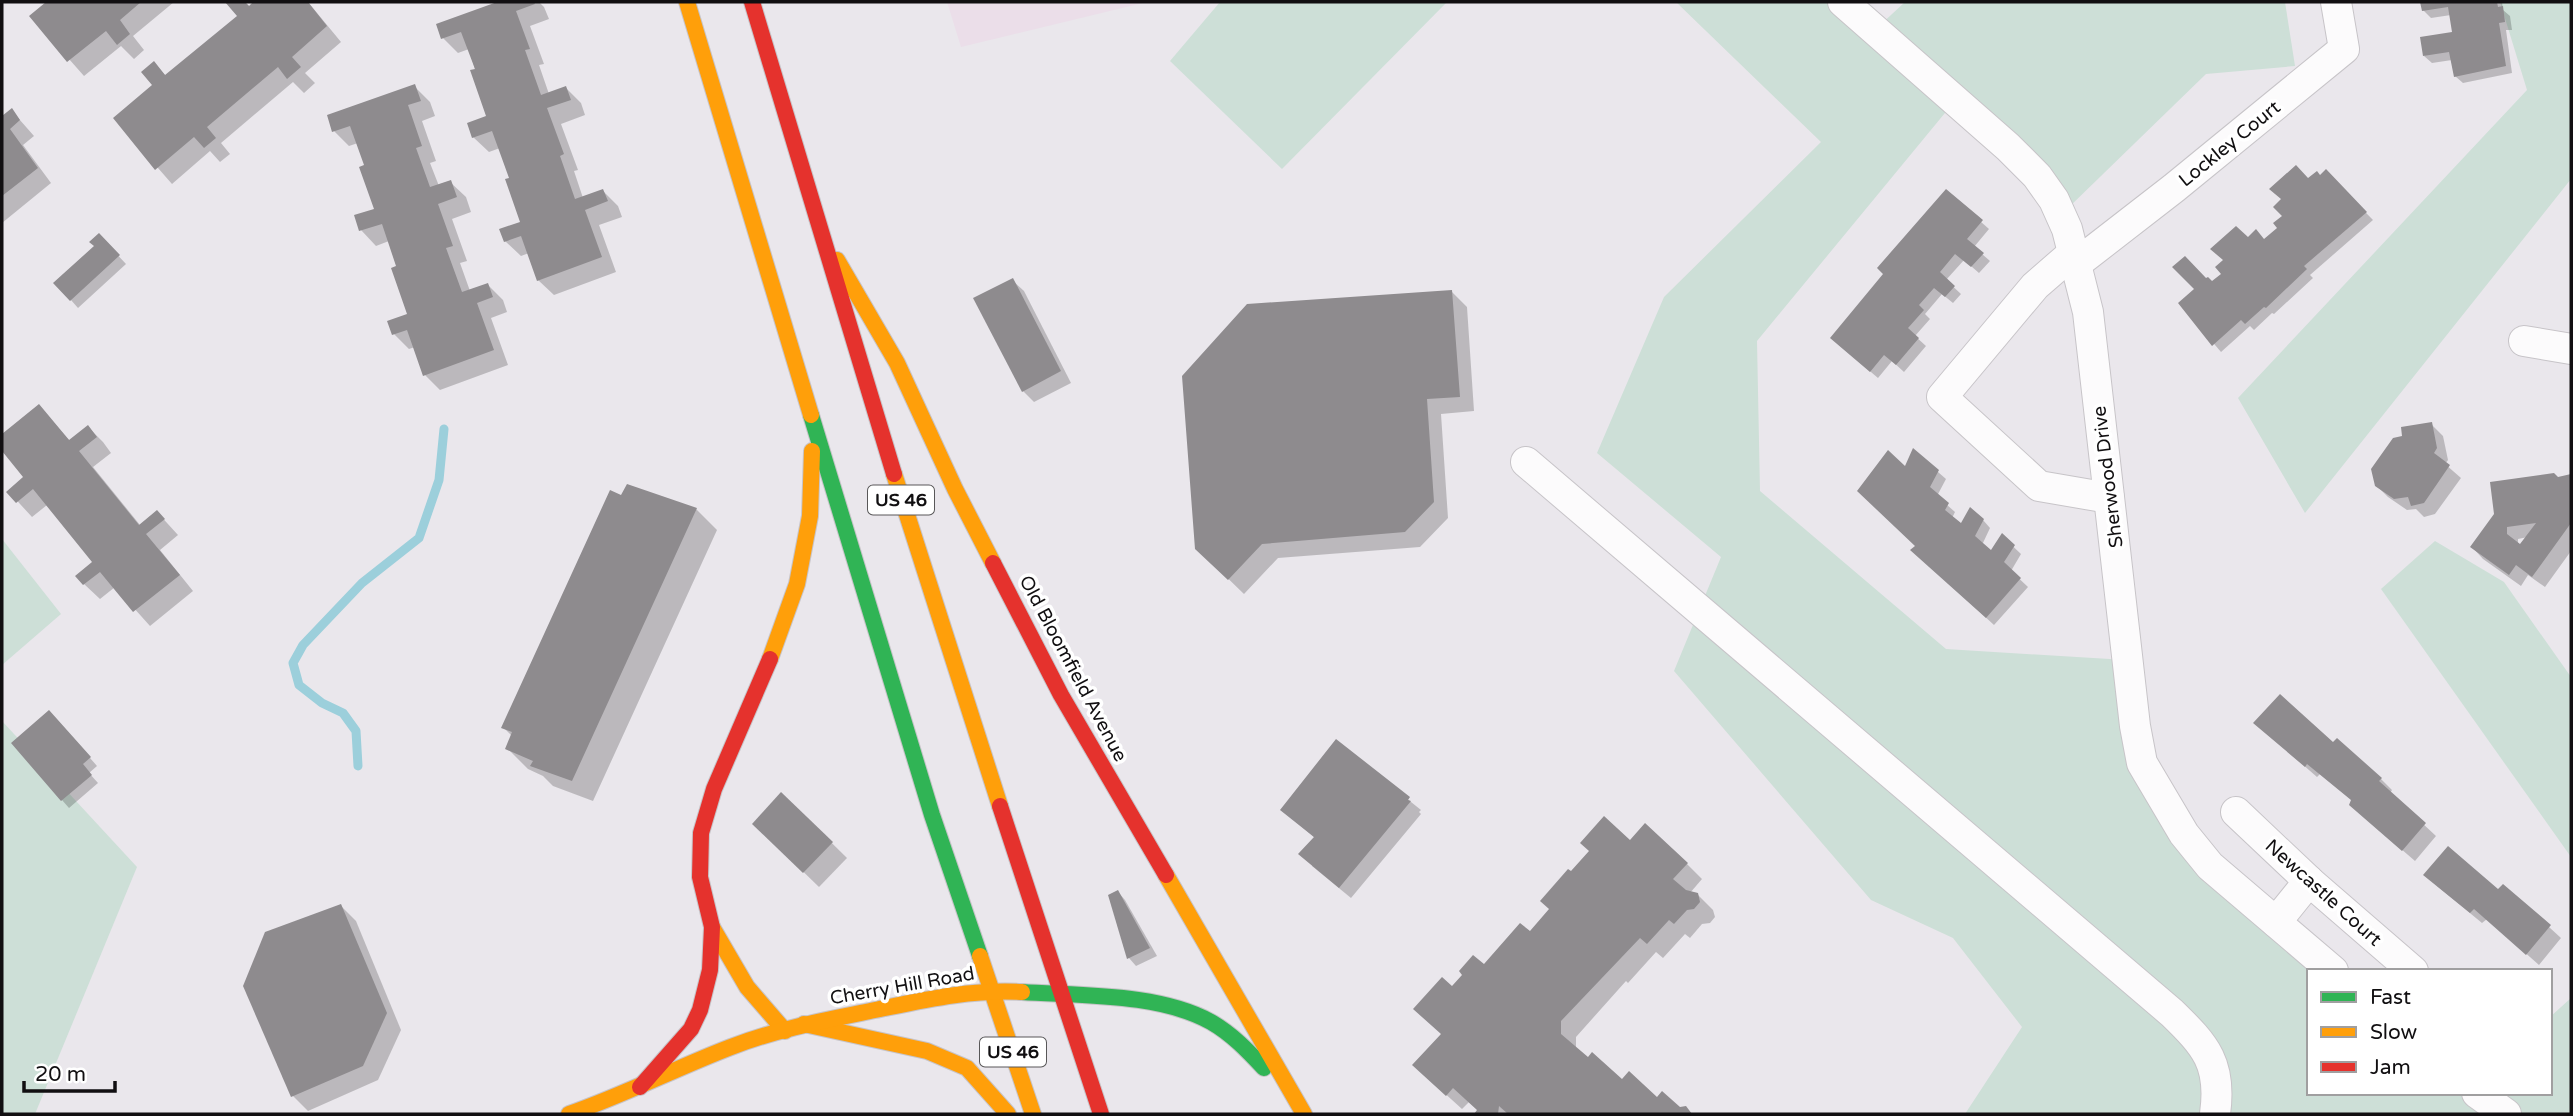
<svg xmlns="http://www.w3.org/2000/svg" width="2573" height="1116" font-family="'Varela Round',sans-serif">
  <style>
    .industrial { fill: #ebdee9 }
    .green { fill: #cddfd7 }
    .shadow { fill: #0003; fill-rule: evenodd }
    .lines { fill: none; stroke-linecap: round; stroke-linejoin: round }
    .stream { stroke: #9ccfdb; stroke-width: 9 }
    .building { fill: #8e8b8e; fill-rule: evenodd }
    .street-casing { stroke: #c7c4c8; stroke-width: 32 }
    .fast-casing { stroke: #c7c4c8; stroke-width: 18 }
    .slow-casing { stroke: #c7c4c8; stroke-width: 18 }
    .jam-casing { stroke: #c7c4c8; stroke-width: 18 }
    .street { stroke: #fcfbfc; stroke-width: 30 }
    .fast { stroke: #30b455; stroke-width: 16 }
    .slow { stroke: #ff9f0a; stroke-width: 16 }
    .jam { stroke: #e5322d; stroke-width: 16 }
    .labels { text-anchor: middle; stroke-width: 7; stroke-linejoin: round; paint-order: stroke }
    .shield { fill: #fff; stroke: #585758; stroke-width: 2 }
    .shield-label { font-size: 18px; font-weight: bold; fill: #110f11 }
    .street-label { font-size: 19px; fill: #110f11; stroke: #fff }
  </style>
  <rect width="100%" height="100%" fill="#eae7ec"/>
  <polygon class="industrial" points="947,2 1147,2 961,47"/>
  <g class="green">
    <polygon points="1220,2 1447,2 1282,169 1170,61"/>
    <polygon points="1676,2 1850,2 1878,27 1905,2 2285,2 2295,66 2206,74 2066,210 1954,102 1757,341 1760,491 1946,649 2126,660 2167,812 2342,971 2309,971 2309,1093 2550,1093 2550,1017 2571,998 2571,1114 1965,1114 2022,1027 1953,938 1871,900 1674,671 1721,557 1597,453 1664,297 1821,142"/>
    <polygon points="2500,2 2571,2 2571,179 2305,513 2238,398 2527,90"/>
    <polygon points="2,539 61,614 2,665"/>
    <polygon points="2435,541 2504,582 2571,677 2571,857 2381,589"/>
    <polygon points="2,721 137,867 35,1114 2,1114"/>
  </g>
  <g class="shadow">
    <polygon points="48,2 174,2 133,36 144,50 134,59 121,46 84,76 31,16"/>
    <polygon points="228,2 245,2 250,7 256,2 308,2 341,42 305,73 315,83 304,93 293,82 221,143 230,154 220,162 210,151 172,184 115,119 155,85 154,63 166,76 239,16"/>
    <polygon points="503,2 539,2 544,7 549,19 530,26 544,64 539,65 549,94 566,88 581,103 585,115 561,124 578,170 574,171 583,198 603,191 618,206 622,217 599,225 616,272 554,295 538,280 529,253 521,256 505,241 523,223 512,179 500,148 489,152 473,137 489,117 469,49 458,53 443,38 438,25"/>
    <polygon points="2422,2 2502,2 2503,10 2510,16 2512,30 2506,30 2512,73 2463,83 2455,76 2452,60 2432,63 2424,56 2454,33 2451,15 2431,18 2423,10"/>
    <polygon points="415,87 430,102 435,116 422,121 436,161 430,163 439,186 450,182 466,197 471,212 452,219 467,261 460,263 470,291 488,285 503,300 507,312 491,318 508,365 440,390 425,375 415,347 409,349 394,334 409,315 398,267 389,241 376,246 361,230 356,217 376,210 366,166 358,143 349,146 334,131"/>
    <polygon points="12,111 34,136 23,145 51,183 2,223 2,117"/>
    <polygon points="2326,172 2373,220 2310,275 2313,278 2274,314 2272,313 2254,330 2250,326 2221,352 2180,304 2206,280 2212,283 2223,274 2225,261 2248,239 2265,240 2280,228 2284,216 2308,180 2320,178"/>
    <polygon points="1946,191 1989,229 1974,247 1990,261 1979,273 1964,260 1946,280 1961,294 1953,303 1942,294 1925,314 1930,319 1915,336 1926,346 1904,372 1892,361 1878,378 1839,345 1885,274"/>
    <polygon points="99,235 126,264 78,308 56,283 96,247"/>
    <polygon points="1012,280 1024,291 1071,383 1034,402 1023,391"/>
    <polygon points="1452,292 1467,307 1474,411 1441,414 1448,518 1420,547 1278,558 1244,594 1213,564"/>
    <polygon points="39,406 70,441 88,427 103,442 111,453 93,467 140,525 157,512 178,535 160,550 193,591 150,626 115,587 100,599 84,584 78,576 95,562 47,505 32,517 9,492 26,478 2,449 2,437"/>
    <polygon points="2431,424 2443,436 2448,460 2445,464 2461,478 2435,514 2424,517 2416,509 2407,510 2388,497 2376,485"/>
    <polygon points="1905,469 1938,472 1946,479 1937,496 1955,512 1952,518 1961,526 1983,520 1990,528 1982,545 1991,553 2002,536 2021,554 2011,571 2028,587 1994,625 1920,557"/>
    <path d="M 2571,476 L 2571,551 L 2545,587 L 2528,575 L 2521,586 L 2483,559 L 2472,547 L 2558,479 ZM 2528,537 L 2521,547 L 2518,545 L 2518,539 Z"/>
    <polygon points="622,497 696,509 717,530 593,801 553,786 543,776 528,769 507,748 512,736 503,727"/>
    <polygon points="57,720 97,766 89,773 98,783 69,808 62,800"/>
    <polygon points="2255,723 2333,744 2381,779 2392,790 2390,793 2436,836 2415,861 2363,816 2353,801 2320,774 2317,777"/>
    <polygon points="1336,742 1421,810 1419,812 1421,814 1351,898 1312,866 1315,838 1282,810"/>
    <polygon points="782,794 847,858 819,887 754,824"/>
    <polygon points="1630,843 1687,864 1702,879 1690,893 1697,894 1713,910 1715,917 1710,923 1702,924 1690,938 1685,934 1663,958 1656,952 1628,983 1626,981 1576,1037 1576,1049 1622,1082 1679,1109 1685,1108 1692,1114 1476,1114 1479,1111 1469,1102 1462,1109 1430,1080 1452,988 1530,933 1551,910 1571,874"/>
    <polygon points="2437,886 2498,891 2549,927 2561,938 2539,965 2487,919 2482,923"/>
    <polygon points="1118,892 1125,900 1157,956 1136,966 1129,958 1110,896"/>
    <polygon points="341,906 356,921 401,1030 378,1080 308,1111 293,1096"/>
  </g>
  <g class="lines">
    <polyline class="stream" points="358,766 356,731 343,713 322,703 299,685 293,663 303,645 362,583 419,538 439,480 444,429"/>
  </g>
  <g class="building">
    <polygon points="46,2 141,2 120,20 130,34 117,45 106,31 67,62 29,16"/>
    <polygon points="225,2 245,2 249,6 253,2 308,2 327,26 292,57 301,67 287,79 278,67 207,127 216,138 204,148 194,137 155,170 113,118 152,85 141,72 154,61 165,75 237,16"/>
    <polygon points="497,2 534,2 535,4 516,11 530,49 525,50 541,95 566,86 571,100 547,108 564,154 560,156 575,199 603,189 608,201 585,210 602,257 537,281 521,236 504,242 499,229 520,222 505,179 509,178 492,131 472,138 467,123 486,116 470,70 475,69 461,32 441,39 436,24"/>
    <polygon points="2420,2 2497,2 2498,7 2503,6 2505,22 2499,23 2506,66 2454,77 2449,52 2423,56 2420,37 2452,32 2448,7 2422,11"/>
    <polygon points="415,84 421,101 408,105 422,146 416,148 430,187 451,180 457,197 438,204 453,246 446,248 462,292 488,283 493,297 477,303 494,350 423,376 407,330 392,335 387,321 407,314 391,268 396,266 382,224 359,231 354,215 374,209 359,167 364,165 350,126 332,132 327,115"/>
    <polygon points="12,108 20,120 10,129 38,168 2,196 2,116"/>
    <polygon points="2296,165 2308,178 2317,171 2320,175 2326,169 2367,212 2304,266 2307,269 2266,308 2264,307 2245,324 2241,320 2212,346 2178,303 2194,289 2172,267 2185,256 2206,278 2208,277 2212,281 2221,274 2215,267 2223,260 2210,249 2236,226 2248,237 2256,229 2264,239 2277,228 2273,223 2282,216 2273,207 2281,199 2269,189"/>
    <polygon points="1946,189 1983,220 1967,239 1984,253 1971,267 1955,254 1940,272 1955,286 1945,297 1934,288 1919,305 1924,310 1908,328 1919,338 1896,365 1884,355 1870,372 1830,338 1883,274 1877,268"/>
    <polygon points="99,233 120,255 70,301 53,283 94,246 89,242"/>
    <polygon points="1013,278 1061,371 1022,392 973,298"/>
    <polygon points="1452,290 1460,397 1427,399 1434,502 1405,532 1262,544 1228,580 1195,549 1182,376 1247,304"/>
    <polygon points="39,404 69,440 88,425 97,437 79,451 139,525 157,510 165,519 146,534 180,575 133,612 100,572 83,585 75,576 92,562 33,489 16,503 6,492 23,477 2,451 2,434"/>
    <polygon points="2432,422 2437,448 2434,453 2450,465 2424,503 2411,506 2408,497 2394,499 2375,486 2371,469 2393,438 2402,436 2401,427"/>
    <polygon points="1913,448 1939,470 1930,487 1949,503 1945,510 1961,523 1970,507 1984,519 1975,536 1991,550 2002,533 2015,545 2004,562 2021,578 1986,618 1910,550 1915,546 1857,491 1888,450 1905,466"/>
    <path d="M 2554,473 L 2558,477 L 2571,474 L 2571,523 L 2532,577 L 2516,565 L 2509,575 L 2470,547 L 2494,514 L 2490,482 ZM 2536,523 L 2520,544 L 2507,534 L 2507,527 Z"/>
    <polygon points="627,484 697,508 572,781 530,766 533,761 505,749 512,732 501,728 610,490 621,495"/>
    <polygon points="2280,694 2333,742 2337,738 2382,778 2379,781 2426,823 2402,851 2349,805 2351,800 2307,764 2305,767 2253,723"/>
    <polygon points="49,710 91,757 83,764 92,775 61,801 11,743"/>
    <polygon points="1336,739 1410,797 1408,800 1411,801 1339,888 1298,854 1314,837 1280,810"/>
    <polygon points="781,792 833,842 803,873 752,824"/>
    <polygon points="1604,816 1630,840 1645,823 1688,863 1673,879 1686,890 1698,893 1700,902 1694,909 1687,910 1674,924 1669,920 1647,944 1640,938 1561,1021 1561,1034 1588,1057 1592,1052 1622,1079 1629,1071 1657,1097 1662,1091 1680,1107 1686,1106 1692,1114 1508,1114 1499,1106 1498,1114 1474,1114 1477,1110 1453,1088 1446,1096 1412,1065 1441,1034 1413,1009 1442,977 1452,986 1462,975 1459,971 1473,955 1484,964 1520,923 1530,931 1549,909 1540,901 1568,869 1571,871 1589,851 1580,843"/>
    <polygon points="2448,846 2498,889 2503,884 2551,925 2526,955 2474,909 2470,913 2423,875"/>
    <polygon points="1118,890 1150,948 1127,959 1108,895"/>
    <polygon points="341,904 387,1013 363,1066 291,1097 243,986 265,932"/>
  </g>
  <g class="lines">
    <defs>
      <g id="street">
        <polyline points="1843,2 2008,147 2037,176 2054,200 2067,229 2088,312 2135,726 2142,763 2184,834 2210,866 2333,971"/>
        <polyline points="2073,253 2035,286 1942,397 2039,486 2109,498"/>
        <polyline points="2076,264 2174,188 2344,49 2336,2"/>
        <polyline points="2524,341 2571,349"/>
        <path d="M 1526,462 L 2172,1013 C 2206,1046 2222,1064 2215,1114"/>
        <polyline points="2236,812 2309,881 2413,971"/>
        <polyline points="2276,922 2309,881"/>
        <polyline points="2477,1093 2506,1114"/>
      </g>
      <g id="fast">
        <polyline points="811,415 932,815 980,956"/>
        <path d="M 1022,992 C 1080,996 1159,993 1211,1022 C 1232,1034 1248,1051 1264,1068"/>
      </g>
      <g id="slow">
        <polyline points="687,2 811,415"/>
        <polyline points="837,260 897,363 955,489 993,563"/>
        <polyline points="894,474 1000,806"/>
        <polyline points="770,659 797,584 810,516 812,451"/>
        <polyline points="1166,875 1304,1114"/>
        <polyline points="712,927 747,987 785,1031"/>
        <polyline points="980,956 1033,1114"/>
        <polyline points="804,1024 927,1051 967,1068 1008,1114"/>
        <path d="M 569,1114 C 624,1095 676,1068 731,1047 C 777,1029 826,1020 875,1010 C 924,1000 971,989 1022,992"/>
      </g>
      <g id="jam">
        <polyline points="752,2 894,474"/>
        <polyline points="993,563 1061,695 1166,875"/>
        <polyline points="1000,806 1101,1114"/>
        <polyline points="640,1087 691,1029 700,1010 710,970 712,927 700,877 701,833 714,789 770,659"/>
      </g>
    </defs>
    <use href="#street" class="street-casing"/>
    <use href="#fast" class="fast-casing"/>
    <use href="#slow" class="slow-casing"/>
    <use href="#jam" class="jam-casing"/>
    <use href="#street" class="street"/>
    <use href="#fast" class="fast"/>
    <use href="#slow" class="slow"/>
    <use href="#jam" class="jam"/>
  </g>
  <g class="labels">
    <g class="shield">
      <rect x="868" y="485.5" width="66" height="29" rx="5"/>
      <rect x="980" y="1037.5" width="66" height="29" rx="5"/>
    </g>
    <g class="shield-label">
      <text x="901" y="506">US 46</text>
      <text x="1013" y="1058">US 46</text>
    </g>
    <g class="street-label">
      <text transform="translate(2229 143) rotate(-39)" y="7">Lockley Court</text>
      <text transform="translate(2107 477) rotate(-97)" y="7">Sherwood Drive</text>
      <text transform="translate(1074 668) rotate(62)" y="7">Old Bloomfield Avenue</text>
      <text transform="translate(2324 892) rotate(42)" y="7">Newcastle Court</text>
      <text transform="translate(902 985) rotate(-10)" y="7">Cherry Hill Road</text>
    </g>
  </g>
  <rect width="2573" height="1116" fill="none" stroke="#110f11" stroke-width="7"/>
  <rect x="2307" y="969" width="245" height="126" fill="#ffffff" stroke="#a09fa0" stroke-width="2"/>
  <rect x="2321" y="992" width="35" height="10" fill="#30b455" stroke="#a09fa0" stroke-width="2"/>
  <text x="2370" y="1004" font-size="21" fill="#110f11">Fast</text>
  <rect x="2321" y="1027" width="35" height="10" fill="#ff9f0a" stroke="#a09fa0" stroke-width="2"/>
  <text x="2370" y="1039" font-size="21" fill="#110f11">Slow</text>
  <rect x="2321" y="1062" width="35" height="10" fill="#e5322d" stroke="#a09fa0" stroke-width="2"/>
  <text x="2370" y="1074" font-size="21" fill="#110f11">Jam</text>
  <path d="M24 1081v10h91v-10" fill="none" stroke="#110f11" stroke-width="3.5"/>
  <text x="35" y="1081" font-size="21" fill="#110f11" stroke="#ffffff" stroke-width="5" paint-order="stroke">20 m</text>
</svg>
